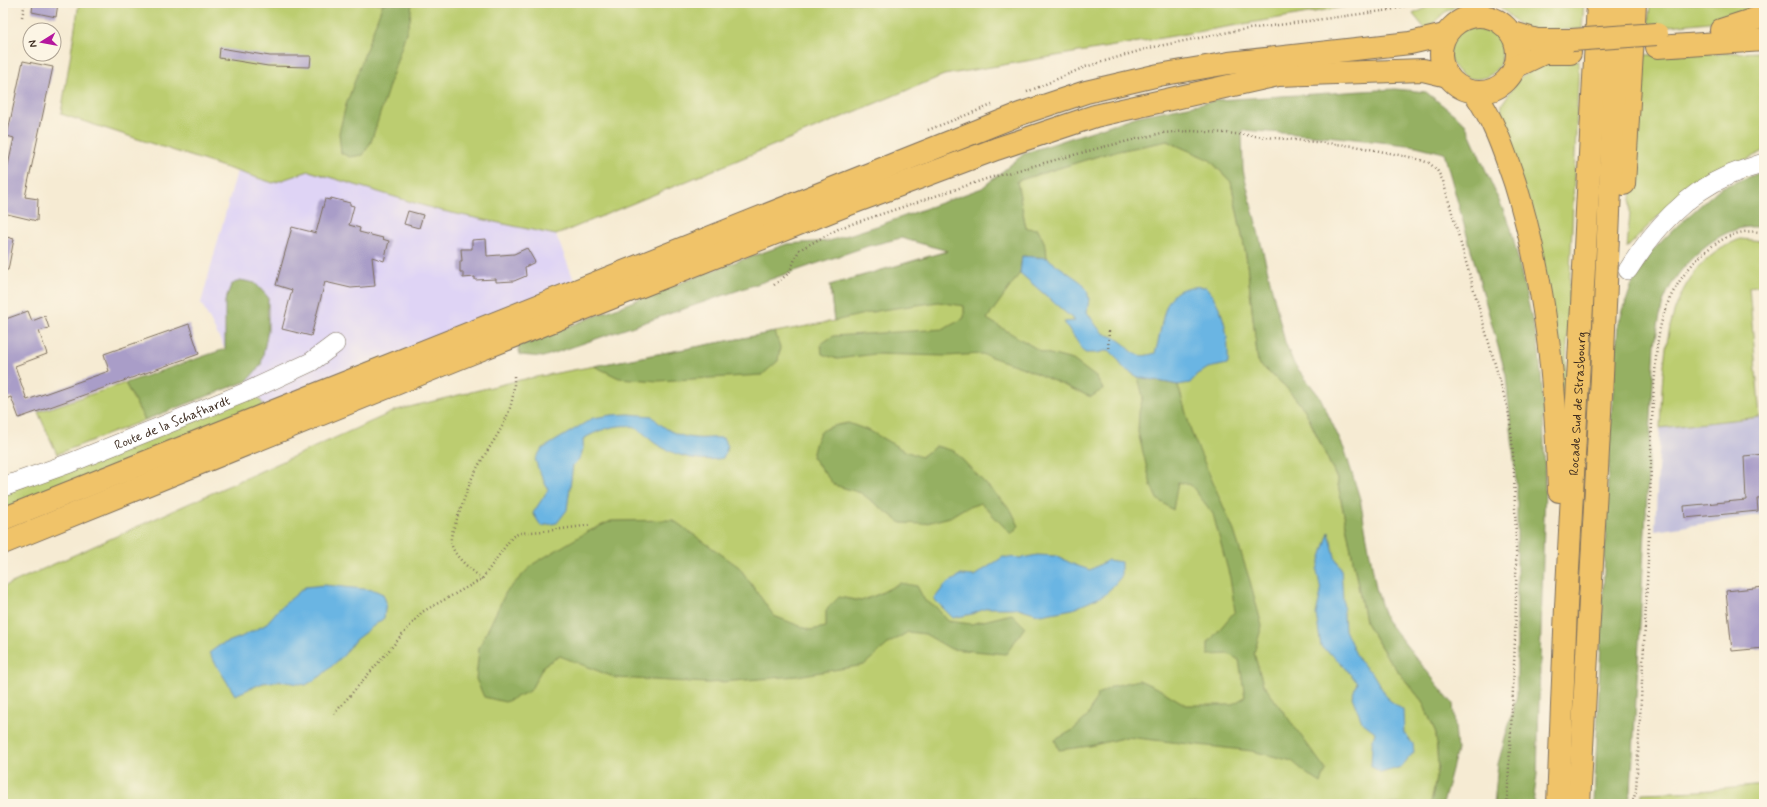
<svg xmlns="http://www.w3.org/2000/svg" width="1767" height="807" font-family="Mynerve,sans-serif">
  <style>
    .built { fill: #dfd4f5 }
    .industrial { fill: #c3c0db }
    .green { fill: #bccd70; stroke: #7c7c47 }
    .forest { fill: #95b062; stroke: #686d40 }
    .water { fill: #6ab5e3; stroke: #527080 }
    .building { fill: #a99dc8 }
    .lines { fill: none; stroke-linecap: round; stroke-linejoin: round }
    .minor-casing { stroke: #7c6e5d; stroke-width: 20 }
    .major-casing { stroke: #7c6e5d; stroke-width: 24 }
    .highway-casing { stroke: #7c6e5d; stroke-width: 24 }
    .path { stroke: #7c6e5d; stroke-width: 2.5; stroke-dasharray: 1 3; stroke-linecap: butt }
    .minor { stroke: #fff; stroke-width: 19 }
    .major { stroke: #f0c369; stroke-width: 22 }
    .highway { stroke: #f0c369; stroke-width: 22 }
    .major-bridge-casing { stroke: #7c6e5d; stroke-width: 24; stroke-linecap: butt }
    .major-bridge { stroke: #f0c369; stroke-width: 22 }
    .labels { text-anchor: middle; stroke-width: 3; stroke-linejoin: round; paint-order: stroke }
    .street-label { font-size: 13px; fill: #3b2a1e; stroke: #fcf5e5 }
  </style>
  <rect width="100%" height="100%" fill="#fcf5e5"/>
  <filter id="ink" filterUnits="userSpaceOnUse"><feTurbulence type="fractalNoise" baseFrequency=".025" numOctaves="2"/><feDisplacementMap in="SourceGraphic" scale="8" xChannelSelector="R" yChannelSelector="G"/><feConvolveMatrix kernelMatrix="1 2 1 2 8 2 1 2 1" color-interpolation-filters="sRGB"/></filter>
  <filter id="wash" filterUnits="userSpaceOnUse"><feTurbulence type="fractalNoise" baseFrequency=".012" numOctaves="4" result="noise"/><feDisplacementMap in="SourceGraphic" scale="16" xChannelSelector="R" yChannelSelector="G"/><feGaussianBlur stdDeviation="0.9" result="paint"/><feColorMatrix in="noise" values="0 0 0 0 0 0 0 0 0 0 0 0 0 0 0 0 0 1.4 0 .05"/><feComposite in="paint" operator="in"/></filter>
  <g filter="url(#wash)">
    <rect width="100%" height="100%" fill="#f6ebd3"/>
    <polygon class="built" points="237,171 273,183 309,171 556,235 576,285 264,405 225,349 201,303"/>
    <polygon class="industrial" points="1764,417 1764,514 1655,531 1660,428"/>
    <g class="green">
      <polygon points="79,3 1367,3 944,75 556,235 438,210 309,171 273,183 61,114"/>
      <polygon points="1431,3 1461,3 1444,13 1426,30 1413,14 1426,8"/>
      <polygon points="1496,3 1584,3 1582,29 1526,31"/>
      <path d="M 1650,3 L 1764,3 L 1764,12 C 1726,22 1687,24 1648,28 Z"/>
      <circle cx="1476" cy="53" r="26"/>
      <polygon points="1764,52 1764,151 1694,185 1652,222 1627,248 1643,55"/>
      <polygon points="1579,60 1564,417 1508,135 1501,114 1502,104 1520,77 1543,64"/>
      <polygon points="1167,141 1210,160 1231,182 1246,255 1258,363 1285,386 1305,410 1337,479 1365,621 1389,660 1422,701 1436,733 1438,767 1431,804 3,804 3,587 397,410 520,380 834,321 830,285 1026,228 1016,181 1108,153"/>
      <path d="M 1740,239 L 1764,241 L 1764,285 L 1749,287 L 1760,417 L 1660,428 C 1664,356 1662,271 1740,239 Z"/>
      <polygon points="125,383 145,420 57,454 38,412"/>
      <polygon points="256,395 264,405 3,513 3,493"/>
      <polygon points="1764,785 1764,804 1639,804 1642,793 1700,791"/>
    </g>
    <g class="forest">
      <polygon points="383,3 412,3 410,20 371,142 363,155 350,157 341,153 339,133 346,105"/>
      <polygon points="1395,89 1426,92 1465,123 1511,228 1539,350 1543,398 1545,485 1537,774 1533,804 1494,804 1498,764 1517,695 1517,493 1506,375 1444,153 1416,146 1337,137 1242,130 1243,170 1285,342 1294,364 1320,397 1345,451 1360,499 1376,588 1386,620 1453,704 1457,750 1443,804 1431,804 1438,767 1436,733 1422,701 1389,660 1365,621 1337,479 1305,410 1285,386 1258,363 1246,255 1231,182 1210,160 1167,141 1108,153 1017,181 1026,228 1038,229 1046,246 1047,258 1022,256 1020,273 987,319 1042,352 1073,360 1096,377 1103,389 1091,397 1021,367 982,354 946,356 875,354 837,359 822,354 821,344 833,336 944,329 964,318 964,306 938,302 882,310 834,321 830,285 948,251 901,238 868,246 543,357 520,355 518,346 724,266 787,244 829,241 880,225 982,188 1025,153 1138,116 1218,100"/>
      <path d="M 1764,171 L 1764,228 C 1726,219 1682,261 1667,293 C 1660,308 1658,328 1655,344 L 1631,792 L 1627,804 L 1594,804 L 1610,431 L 1618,325 L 1632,284 L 1649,254 L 1675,228 L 1720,188 Z"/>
      <polygon points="240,280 255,283 268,297 268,330 261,365 247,381 145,420 125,383 225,349 225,301 231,285"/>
      <polygon points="775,332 780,347 778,361 762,375 658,381 619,378 594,366"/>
      <polygon points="1138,377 1178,385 1192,434 1234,531 1250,581 1262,626 1254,653 1263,684 1326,770 1321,783 1307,774 1292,761 1252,751 1127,737 1090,746 1059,750 1055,740 1073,730 1088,716 1098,694 1113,686 1139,680 1161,690 1186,705 1231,705 1245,697 1239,660 1228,654 1208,655 1208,643 1235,611 1230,578 1213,514 1191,485 1178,482 1173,510 1157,499 1151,485 1138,432 1139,412 1143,397"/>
      <path d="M 848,423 L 870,431 L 903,450 L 921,457 L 936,446 L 954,451 L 1011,510 L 1019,526 L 1011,534 L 981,503 L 963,509 L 950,517 L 923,524 L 901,523 L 861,493 L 834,485 L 812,457 C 819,428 819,429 848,423 Z"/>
      <polygon points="673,520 739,567 774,616 810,630 826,627 826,610 839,597 861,601 879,594 900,583 917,586 925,601 935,606 948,621 971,624 1012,614 1025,627 1006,654 951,649 925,634 908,632 888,644 864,665 797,676 708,683 616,678 560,656 544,665 530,691 505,702 484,697 476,679 479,648 506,592 533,564 587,532 611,521"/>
    </g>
    <g class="water">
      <path d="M 1022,256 L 1047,258 L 1081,282 L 1087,290 L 1089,299 L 1087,312 C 1092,319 1098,330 1105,334 C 1109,336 1114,336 1117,339 C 1134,349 1132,361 1155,353 C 1166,320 1158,282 1206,287 C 1225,309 1229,337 1228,364 L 1208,368 L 1197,375 L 1190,383 L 1178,385 L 1138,377 L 1123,368 L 1118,359 L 1109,350 L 1097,353 L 1085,353 L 1064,322 L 1075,321 L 1020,273 Z"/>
      <path d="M 629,414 L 652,416 C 662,428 678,437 695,438 C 704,439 713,437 723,438 L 728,446 L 723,458 C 700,463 676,456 656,444 C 648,439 641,428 631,426 C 615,424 596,431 583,439 C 584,450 582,458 573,465 L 567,510 L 557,523 L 541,526 L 533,513 L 548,490 L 538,468 L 535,459 L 542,449 L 593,418 L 611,415 Z"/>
      <polygon points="1329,532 1335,557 1341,568 1345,630 1359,661 1373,674 1388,699 1403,710 1404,733 1413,744 1414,752 1401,767 1381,773 1371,766 1372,744 1375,732 1362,722 1352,697 1357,682 1334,656 1321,647 1316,614 1321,592 1317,570"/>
      <polygon points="1037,555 1056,556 1075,565 1090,570 1108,560 1121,562 1121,577 1105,595 1073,609 1041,615 1018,608 987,608 972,614 953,618 934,599 945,585 961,575 974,576 1003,557 1022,558"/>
      <polygon points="324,585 374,590 383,594 386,602 384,618 355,640 344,655 321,676 306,685 279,681 263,683 235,695 209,653 220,645 241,637 265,625 280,608 305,587"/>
    </g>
    <g id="blocks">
      <g class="building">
        <polygon points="33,3 58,3 56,17 32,12"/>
        <polygon points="220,48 270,56 311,56 310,67 268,66 219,58"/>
        <polygon points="23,61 53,67 25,197 38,199 37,221 3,213 3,188 14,138 7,136"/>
        <polygon points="331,198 350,203 350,205 354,206 349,225 360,228 359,232 383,238 382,239 389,241 384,261 372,257 375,286 351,288 325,282 311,336 282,329 292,290 276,285 292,227 316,233 325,199 330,200"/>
        <polygon points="408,211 423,215 419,228 404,224"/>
        <polygon points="3,236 14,239 8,270 3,270"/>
        <polygon points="486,239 487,256 514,254 527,248 535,262 525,267 526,276 514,281 496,282 496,279 475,280 475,277 463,278 463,272 460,272 460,261 462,261 461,249 472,249 472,240"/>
        <polygon points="28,311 32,321 45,316 49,328 39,331 47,354 15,366 27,400 109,371 104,354 189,324 199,354 19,418 11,397 3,400 3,320"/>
        <polygon points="1764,454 1764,498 1757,499 1758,511 1685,518 1684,506 1746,500 1744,456"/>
        <polygon points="1764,587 1764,648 1732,651 1726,591"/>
      </g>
    </g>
  </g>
  <g filter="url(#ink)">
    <use href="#blocks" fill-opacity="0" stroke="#7c6e5d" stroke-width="1"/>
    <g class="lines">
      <defs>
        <g id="minor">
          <path d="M 1628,270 C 1654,229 1685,194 1729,175 C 1741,170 1753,167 1764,163"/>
          <path id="s1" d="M 3,487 L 70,463 L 244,393 L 311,362 L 335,344"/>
        </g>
        <g id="major">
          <circle cx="1479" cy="54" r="38"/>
          <polyline points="1510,32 1537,40 1572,40"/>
          <polyline points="1657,47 1764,40"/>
          <polyline points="1515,67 1544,53 1570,53"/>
          <polyline points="3,519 1020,114 1086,92 1159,75 1229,63 1410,43 1445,35"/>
          <polyline points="3,543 472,353 849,204 996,149 1095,116 1278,75 1423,70 1448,76"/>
        </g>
        <g id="highway">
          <polyline points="1471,16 1478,3"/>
          <polyline points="1721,30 1764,16"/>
          <path d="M 1474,92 C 1494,120 1504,151 1515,183 C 1546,283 1556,387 1559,491"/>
          <polyline points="1624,184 1635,3"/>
          <path id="s2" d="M 1558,804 L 1566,607 L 1598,3"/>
          <polyline points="1579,804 1602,376 1618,3"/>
        </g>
      </defs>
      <use href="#minor" class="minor-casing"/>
      <use href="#major" class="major-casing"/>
      <use href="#highway" class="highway-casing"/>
      <g class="path">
        <polyline points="22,17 25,3"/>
        <polyline points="1027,92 1085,67 1149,48 1234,31 1390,10 1416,3"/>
        <polyline points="928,130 992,105"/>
        <path d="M 774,285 L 789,273 L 799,250 L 840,228 L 989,178 L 1103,147 L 1162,133 L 1191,131 L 1226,133 L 1355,146 L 1414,158 L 1429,163 L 1437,170 L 1443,181 L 1508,410 C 1514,442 1514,475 1515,507 C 1519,606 1512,705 1507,804"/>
        <polyline points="1108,352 1109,329"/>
        <path d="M 482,579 C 471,569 454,558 451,542 C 450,534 456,523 458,516 C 463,503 467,490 472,478 C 490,440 516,421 514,375"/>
        <polyline points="334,714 422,612 482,579 512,537 520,533 554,530 591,525"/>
        <path d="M 1632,804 L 1636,791 C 1641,696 1647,601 1650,506 C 1651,462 1651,418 1655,375 C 1656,352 1658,327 1667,305 C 1681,270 1722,222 1764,233"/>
      </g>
      <use href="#minor" class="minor"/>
      <use href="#major" class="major"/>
      <use href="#highway" class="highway"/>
      <defs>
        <polyline id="major-bridge" points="1572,40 1657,34"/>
      </defs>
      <use href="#major-bridge" class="major-bridge-casing"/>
      <use href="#major-bridge" class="major-bridge"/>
    </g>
  </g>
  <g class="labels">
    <g class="street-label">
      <text dy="5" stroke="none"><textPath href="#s2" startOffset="401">Rocade Sud de Strasbourg</textPath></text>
      <text dy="5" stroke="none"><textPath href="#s1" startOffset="181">Route de la Schafhardt</textPath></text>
    </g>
  </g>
  <rect width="1767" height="807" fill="none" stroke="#fcf5e5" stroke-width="16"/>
  <g transform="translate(42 42) rotate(259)"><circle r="19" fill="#fcf5e5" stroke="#afa495"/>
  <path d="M0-3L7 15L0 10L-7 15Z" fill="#b5179e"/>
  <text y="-6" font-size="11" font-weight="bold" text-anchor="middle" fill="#3b2a1e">N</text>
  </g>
</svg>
